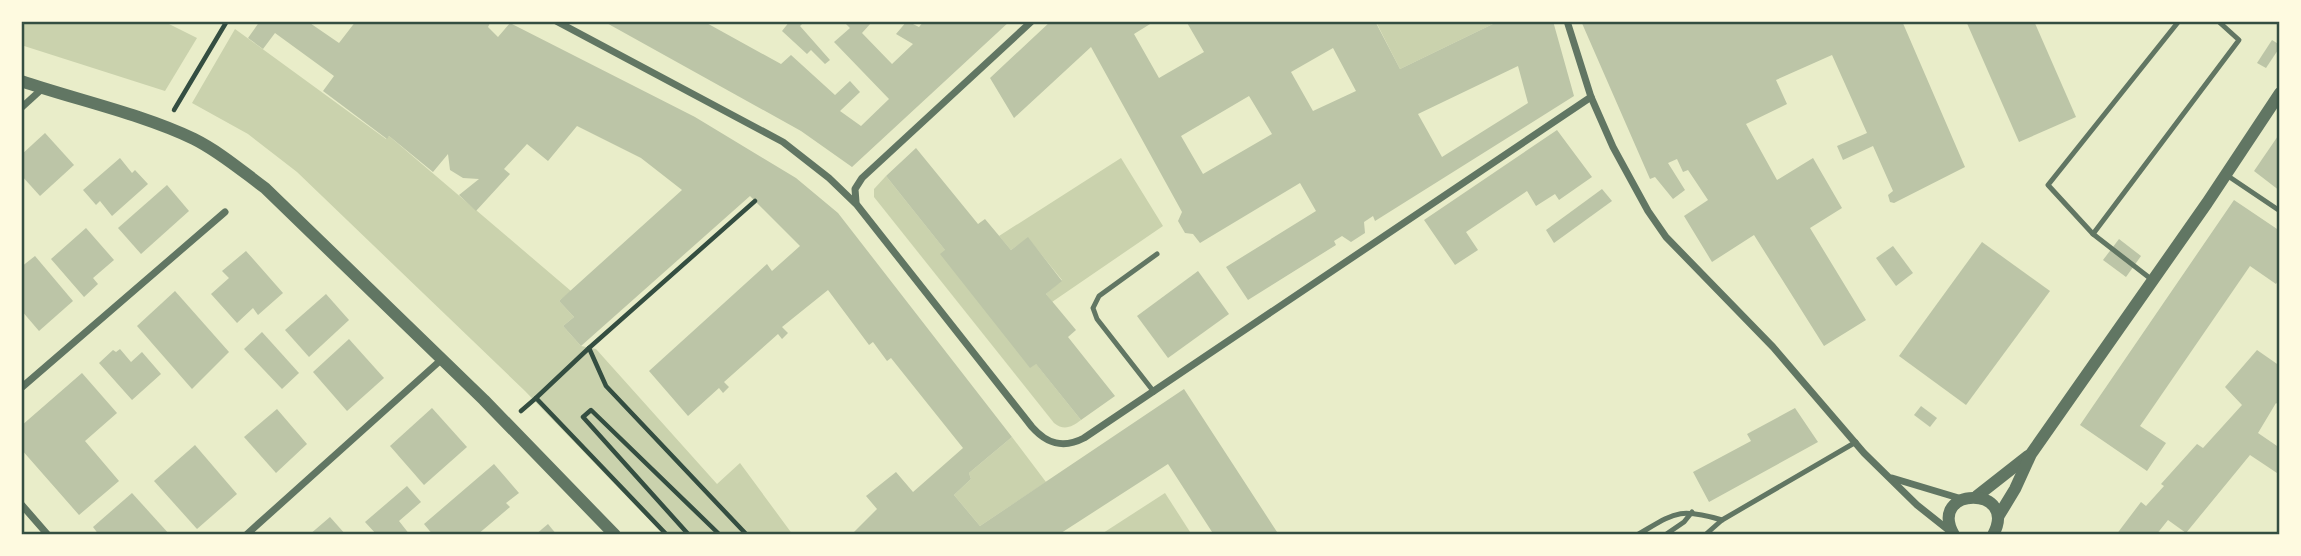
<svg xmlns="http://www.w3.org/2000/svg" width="2301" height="556" font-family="Raleway,sans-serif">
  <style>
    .green { fill: #cad2ad }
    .building { fill: #bcc5a7; fill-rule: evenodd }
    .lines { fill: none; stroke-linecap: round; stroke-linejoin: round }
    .path { stroke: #344e41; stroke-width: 4.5 }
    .service { stroke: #617663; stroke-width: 5 }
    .minor { stroke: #617663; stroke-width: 7 }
    .tertiary { stroke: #617663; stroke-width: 12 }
    .neatline { fill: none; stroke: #344e41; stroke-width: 2.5 }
  </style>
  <rect width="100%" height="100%" fill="#e9edc9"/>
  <g class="green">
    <polygon points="21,21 163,21 197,38 165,91 21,45"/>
    <polygon points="1378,21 1499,21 1400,69 1376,22"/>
    <polygon points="235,29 386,139 389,136 571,291 559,301 574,317 563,326 581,346 596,349 717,484 740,463 793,535 664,535 525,391 297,172 248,134 192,103"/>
    <polygon points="1121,158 1163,226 1052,302 1046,294 1062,280 1028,238 1011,250 999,236"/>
    <path d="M 886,176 L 1081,420 C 1072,427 1064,431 1054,423 L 874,197 L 874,189 Z"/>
    <polygon points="1012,437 1046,482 980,526 954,495 971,479 969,473"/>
    <polygon points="1165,493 1192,535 1100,535"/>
  </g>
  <g class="building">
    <polygon points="260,21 307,21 339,43 356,21 491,21 488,27 498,37 510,23 695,117 796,178 838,213 1012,437 969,473 971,479 954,495 980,526 1184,389 1279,535 1214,535 1168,464 1058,535 851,535 877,509 866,496 896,472 913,492 963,448 891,358 887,361 873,342 869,345 828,290 782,327 788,333 782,339 778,334 724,382 729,387 723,393 719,388 688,416 649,371 767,264 772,271 800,246 750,196 581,346 563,326 574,317 559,301 682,190 641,158 577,126 548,161 527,144 504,169 510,174 476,211 459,195 479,179 463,178 450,170 448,154 433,172 389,136 387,139 323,91 334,76 275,33 263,49 248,38"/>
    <polygon points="603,21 703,21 781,64 791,55 835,95 850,81 860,92 840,111 861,126 889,99 834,42 850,28 843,21 868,21 871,23 862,33 892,64 913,44 896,34 907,21 919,27 924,21 1010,21 852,167 801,131"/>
    <polygon points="790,21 805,21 800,26 830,60 825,64 811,50 807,54 782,31"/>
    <path d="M 1051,21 L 1155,21 L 1134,34 L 1159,78 L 1204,52 L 1186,21 L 1375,21 L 1400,69 L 1499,21 L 1553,21 L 1574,96 L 1375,221 L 1373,216 L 1364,222 L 1365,233 L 1351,242 L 1342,236 L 1334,241 L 1336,245 L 1248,300 L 1226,267 L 1316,211 L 1300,183 L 1200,243 L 1193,234 L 1185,233 L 1178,221 L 1182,212 L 1091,47 L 1014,118 L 990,78 ZM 1333,48 L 1356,91 L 1313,111 L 1291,72 ZM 1518,66 L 1528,103 L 1442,157 L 1418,114 ZM 1249,96 L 1272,134 L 1203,174 L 1181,136 Z"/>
    <polygon points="1581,21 1902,21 1965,167 1894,203 1890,202 1888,195 1893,191 1873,146 1843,160 1837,146 1867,133 1832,55 1776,80 1787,104 1746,124 1777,180 1813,158 1842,208 1810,228 1866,320 1824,346 1754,235 1712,262 1684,216 1708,200 1688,170 1683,172 1677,159 1668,163 1685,190 1673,199 1655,177 1650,179"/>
    <polygon points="1966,21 2034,21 2076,117 2019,142"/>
    <polygon points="2272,40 2280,45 2280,47 2266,68 2257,63"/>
    <polygon points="1557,130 1592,177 1559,200 1555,194 1536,206 1527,191 1466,232 1478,250 1455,265 1424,220"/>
    <polygon points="45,133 74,165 40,196 21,175 21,155"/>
    <polygon points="2280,133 2280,191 2254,171"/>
    <polygon points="916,148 978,224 985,219 1011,250 1028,237 1062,281 1046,294 1076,330 1068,337 1115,396 1081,420 1036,364 1030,368 940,254 945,250 886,176"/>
    <polygon points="120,158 132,173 135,170 148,184 112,216 100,201 96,205 83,190"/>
    <polygon points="167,185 189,211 141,254 118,228"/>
    <polygon points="1602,189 1612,201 1554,243 1546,230"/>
    <polygon points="2234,200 2280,231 2280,277 2276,284 2250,266 2140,426 2166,443 2147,471 2080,425"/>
    <polygon points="86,228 114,260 93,278 98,284 84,297 51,259"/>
    <polygon points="2119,239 2141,256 2126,277 2103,260"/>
    <polygon points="1982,242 2050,291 1966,405 1899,356"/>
    <polygon points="1893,246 1913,273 1896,286 1876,258"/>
    <polygon points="246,251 283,293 258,315 253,308 237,323 211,294 229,278 222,271"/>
    <polygon points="35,256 73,301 39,331 21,310 21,267"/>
    <polygon points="1198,271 1229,314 1168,358 1137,316"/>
    <polygon points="175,291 229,352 192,389 137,326"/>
    <polygon points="326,294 349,320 309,357 285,330"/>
    <polygon points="262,332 299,373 282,389 244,349"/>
    <polygon points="349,339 384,378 347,411 313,372"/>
    <polygon points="120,349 131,362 142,352 161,374 132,400 99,363 113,350 116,352"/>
    <polygon points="2257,350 2280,366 2280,406 2276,403 2258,433 2280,448 2280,475 2250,455 2186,533 2168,520 2156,535 2116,535 2141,502 2146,506 2164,486 2161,484 2197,444 2203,448 2242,405 2225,387"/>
    <polygon points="82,373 117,413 85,441 119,481 79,515 21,449 21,426"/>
    <polygon points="1921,406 1937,418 1930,427 1914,415"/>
    <polygon points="432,408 467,447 424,485 390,446"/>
    <polygon points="1795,408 1818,442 1709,502 1693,472 1751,441 1747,434"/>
    <polygon points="277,409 307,444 276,473 244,437"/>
    <polygon points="195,445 237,494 197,529 154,481"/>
    <polygon points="494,464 519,493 506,503 510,507 477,535 433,535 424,524"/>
    <polygon points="407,486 421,502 399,521 410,535 377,535 365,522"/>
    <polygon points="132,493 170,535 99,535 93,527"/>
    <polygon points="330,517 346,535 309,535"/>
    <polygon points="548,524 557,535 535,535"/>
  </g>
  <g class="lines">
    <g class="path">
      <polyline points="174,110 227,21"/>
      <polyline points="536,398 589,348"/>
      <polyline points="521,411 536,398 667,535"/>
      <polyline points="689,535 583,417 591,410 720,535"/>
      <polyline points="747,535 606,386 589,348 755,201"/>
    </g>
    <g class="service">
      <polyline points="2228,176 2280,211"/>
      <polyline points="2093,234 2239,40 2218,21"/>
      <polyline points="2151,279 2093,234 2048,185 2179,21"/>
      <polyline points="1154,392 1097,319 1093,308 1099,296 1157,254"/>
      <path d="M 1637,535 C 1675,513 1678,507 1722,520"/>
      <polyline points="1665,535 1684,522 1692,512"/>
      <polyline points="1705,535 1722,520 1856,442"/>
    </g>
    <g class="minor">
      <path d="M 556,21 L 783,142 L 829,178 L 857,205 L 1032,427 C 1047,444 1063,449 1084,438 L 1591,97"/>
      <polyline points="1567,21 1591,97 1613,147 1648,211 1666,237 1773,347 1864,453 1917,505 1951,532"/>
      <polyline points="21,108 43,88"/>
      <polyline points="856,202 855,189 862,178 1032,21"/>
      <polyline points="21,388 225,212"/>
      <polyline points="1892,478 1962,499"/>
      <polyline points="21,504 48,535"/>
      <polyline points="246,535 442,359"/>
    </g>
    <g class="tertiary">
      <path d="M 21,81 C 77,100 142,114 194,139 C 220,152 242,171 265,188 L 484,400 L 615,535"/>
      <polyline points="1977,496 2028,456"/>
      <polyline points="1998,517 2015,489 2031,454 2207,203 2280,93"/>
      <path d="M 1954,535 C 1926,486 2020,485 1993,535"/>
    </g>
  </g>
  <rect width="2301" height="556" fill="none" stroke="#fefae0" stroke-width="46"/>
  <rect x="23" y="23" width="2255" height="510" class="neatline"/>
</svg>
